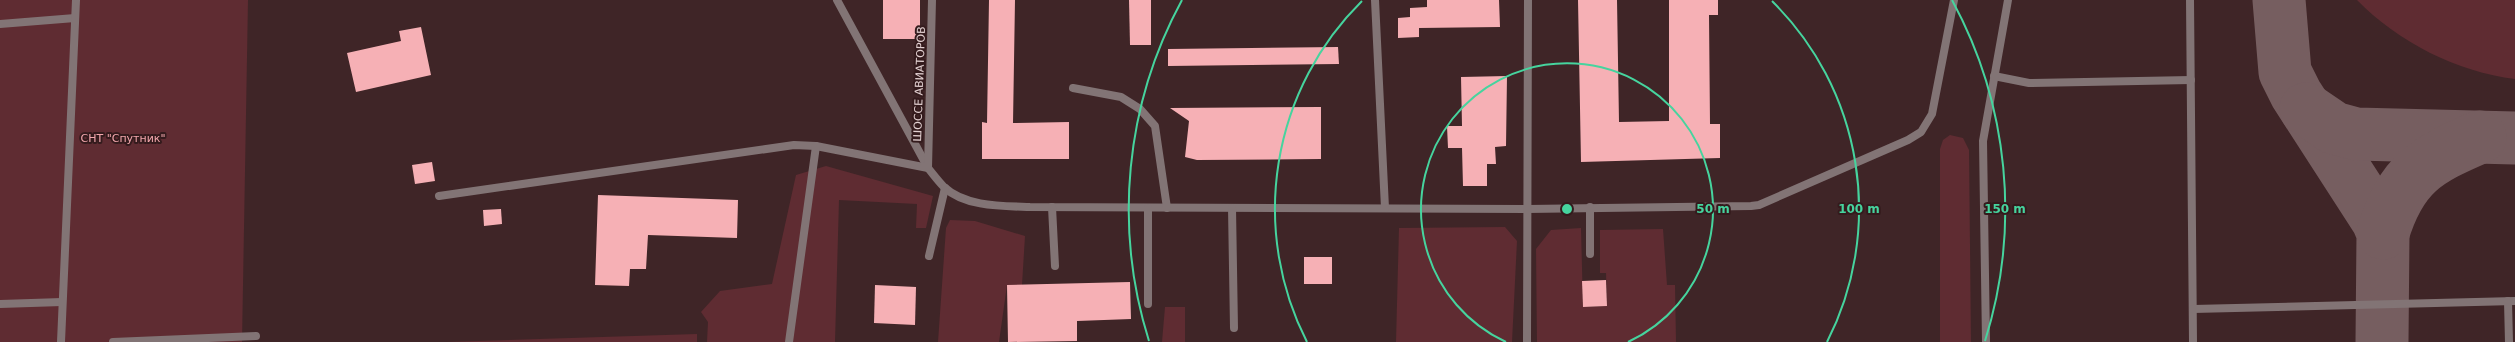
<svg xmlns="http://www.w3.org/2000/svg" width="2515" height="342" font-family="'DejaVu Sans',sans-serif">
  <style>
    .green { fill: #5f2c32 }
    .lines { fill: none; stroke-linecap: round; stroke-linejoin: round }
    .taxiway { stroke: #765e60; stroke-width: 53 }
    .building { fill: #f6b0b5 }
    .lane { stroke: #827475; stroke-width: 8 }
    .ring { fill: none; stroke: #46d49e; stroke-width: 2 }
    .labels { text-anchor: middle; stroke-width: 4; stroke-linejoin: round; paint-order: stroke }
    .street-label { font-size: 11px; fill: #e2d0d1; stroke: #341b1d }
    .park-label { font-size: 11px; fill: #f4a8ae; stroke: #341b1d }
    .centre { fill: #46d49e; stroke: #341b1d; stroke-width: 2 }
    .ring-label { font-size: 12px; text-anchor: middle; font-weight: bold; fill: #46d49e; stroke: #341b1d; stroke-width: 4; stroke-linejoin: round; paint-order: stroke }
  </style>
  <rect width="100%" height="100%" fill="#3f2527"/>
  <g class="green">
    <polygon points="0,0 248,0 242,342 0,342"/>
    <path d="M 2357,0 L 2515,0 L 2515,79 C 2457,72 2398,42 2357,0 Z"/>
    <polygon points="1950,135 1963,138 1969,150 1971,342 1940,342 1940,149 1943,140"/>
    <polygon points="826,166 933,196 926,228 916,228 917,204 839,200 835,342 707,342 708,322 701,312 720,291 772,284 796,175"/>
    <polygon points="950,220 975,221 1025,236 1022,285 1007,285 999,342 938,342 946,228"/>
    <polygon points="1505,227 1517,241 1512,342 1396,342 1399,228"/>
    <polygon points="1581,228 1583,307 1607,306 1606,273 1600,273 1600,230 1663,229 1667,285 1675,285 1676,342 1537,342 1536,249 1551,230"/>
    <polygon points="1165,307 1185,307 1185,342 1162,342"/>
    <polygon points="697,334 697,342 446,342"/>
  </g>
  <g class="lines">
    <g class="taxiway">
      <polyline points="2279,0 2285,72 2296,94 2378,221 2383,233 2382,342"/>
      <polyline points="2306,109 2334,128 2356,134 2515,138"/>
      <path d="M 2383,233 C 2401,174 2426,160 2480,137"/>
    </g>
  </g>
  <g class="building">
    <rect x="883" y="0" width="37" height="39"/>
    <polygon points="989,0 1015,0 1013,123 1069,122 1069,159 982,159 982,122 987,123"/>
    <polygon points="1129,0 1151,0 1151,45 1130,45"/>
    <polygon points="1427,0 1499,0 1500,27 1419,28 1419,37 1398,38 1398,18 1410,17 1410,8 1427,7"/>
    <polygon points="1578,0 1617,0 1619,122 1669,121 1669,0 1718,0 1718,15 1709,15 1710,124 1720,124 1720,158 1581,162"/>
    <polygon points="421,27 431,75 356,92 347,53 401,41 399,31"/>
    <polygon points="1338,47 1339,64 1168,66 1168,49"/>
    <polygon points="1507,76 1506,146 1495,147 1496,164 1487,164 1487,186 1463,186 1462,148 1448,148 1447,126 1462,126 1461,77"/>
    <polygon points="1321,107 1321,159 1197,160 1185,157 1189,121 1170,108"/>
    <polygon points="432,162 435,181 415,184 412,165"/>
    <polygon points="598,195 738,200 737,238 648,235 646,269 630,269 629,286 595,285"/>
    <polygon points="501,209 502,224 484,226 483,210"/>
    <rect x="1304" y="257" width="28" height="27"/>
    <polygon points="1606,280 1607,306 1583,307 1582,281"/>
    <polygon points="1130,282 1131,319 1077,321 1077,341 1008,342 1007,285"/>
    <polygon points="875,285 916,287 915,325 874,323"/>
  </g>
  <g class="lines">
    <g class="lane">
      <path d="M 837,0 L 928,168 C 933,174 938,181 944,187 C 965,207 1003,206 1030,207 L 1527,209 L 1751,206 L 1759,205 L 1908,140 L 1921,132 L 1932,114 L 1954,0"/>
      <polyline points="1375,0 1385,208"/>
      <polyline points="2190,0 2193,342"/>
      <polyline points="0,24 75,18"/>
      <polyline points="1994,76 2029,83 2191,80"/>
      <polyline points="1073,88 1121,97 1140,109 1155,126 1167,208"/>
      <polyline points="439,196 794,145 816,146 928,168 932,0"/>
      <polyline points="1052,207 1055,266"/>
      <polyline points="1232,208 1234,328"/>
      <polyline points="1590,254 1590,207"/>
      <polyline points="929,256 945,188"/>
      <polyline points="2508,301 2509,342"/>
      <polyline points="0,304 62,302"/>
      <polyline points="1148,304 1148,208"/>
      <polyline points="2193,309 2515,301"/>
      <polyline points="61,342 76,0"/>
      <polyline points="113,342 256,336"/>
      <polyline points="789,342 816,146"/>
      <polyline points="1527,342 1528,0"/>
      <polyline points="1986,342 1983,141 2008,0"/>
    </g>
  </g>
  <g class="ring">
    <path d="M1506 342A146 146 0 1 1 1628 342"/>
    <path d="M1307 342A292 292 0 0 1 1362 1M1772 1A292 292 0 0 1 1827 342"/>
    <path d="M1149 341A438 438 0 0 1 1182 0M1952 0A438 438 0 0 1 1985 341"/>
  </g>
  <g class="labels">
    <g class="street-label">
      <text transform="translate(919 84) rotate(-88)" y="4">ШОССЕ АВИАТОРОВ</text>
    </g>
    <g class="park-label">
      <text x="123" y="142">СНТ "Спутник"</text>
    </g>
  </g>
  <circle cx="1567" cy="209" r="6" class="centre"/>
  <g class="ring-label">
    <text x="1713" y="213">50 m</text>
    <text x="1859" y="213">100 m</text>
    <text x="2005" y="213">150 m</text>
  </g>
</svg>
